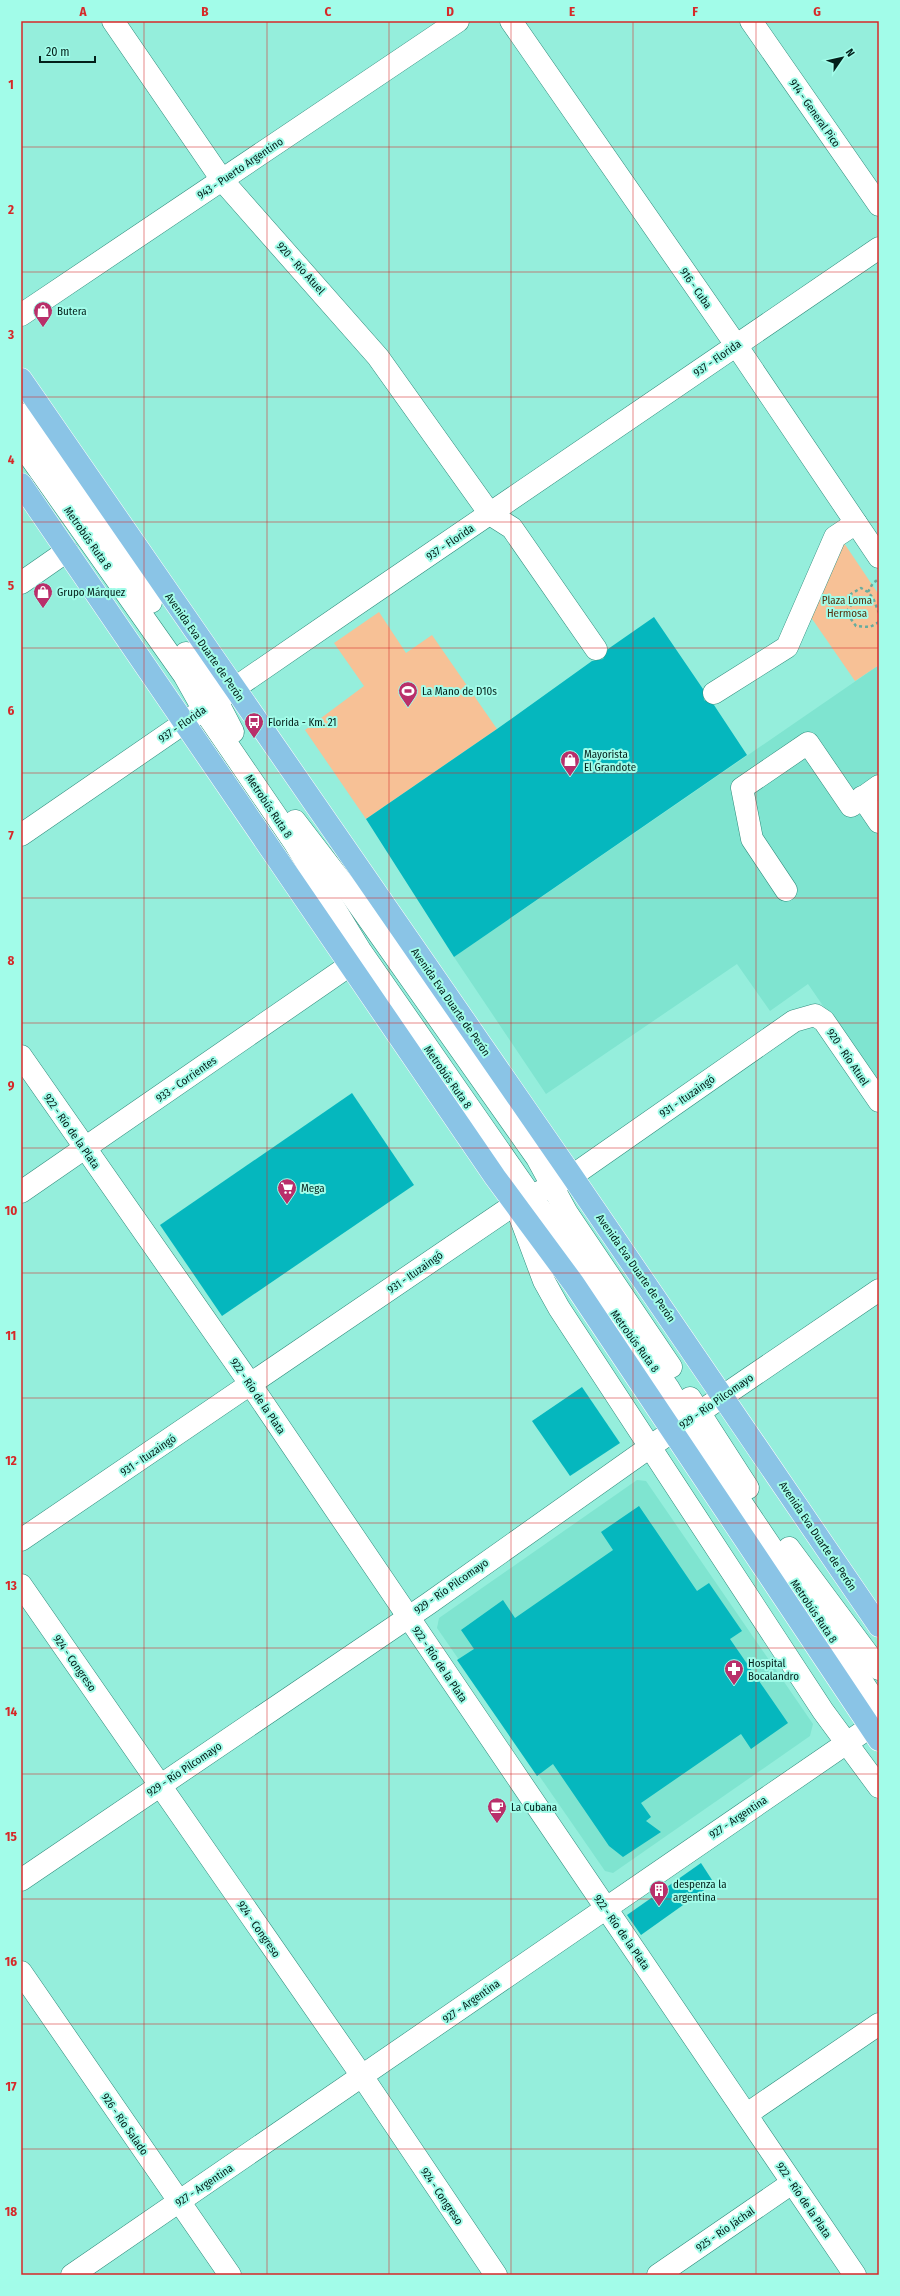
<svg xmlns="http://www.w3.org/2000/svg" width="900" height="2296" font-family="'Fira Sans Condensed',sans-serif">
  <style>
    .built { fill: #7fe4d0 }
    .green { fill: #f7c196 }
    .building { fill: #05b7be }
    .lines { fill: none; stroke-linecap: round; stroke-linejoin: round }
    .minor-casing { stroke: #2f8c7c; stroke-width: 23 }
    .major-casing { stroke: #fff; stroke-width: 23 }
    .path { stroke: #66ac9e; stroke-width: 2.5; stroke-dasharray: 3 3; stroke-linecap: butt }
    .minor { stroke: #fff; stroke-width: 22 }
    .major { stroke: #8ac4e6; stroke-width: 22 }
    .grid { fill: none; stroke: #d62828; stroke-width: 1; stroke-opacity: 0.55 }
    .labels { text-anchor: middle; stroke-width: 4; stroke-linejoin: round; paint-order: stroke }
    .street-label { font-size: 11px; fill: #031f1a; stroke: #a2fce9 }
    .poi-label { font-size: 11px; fill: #031f1a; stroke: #a2fce9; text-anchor: start }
    .park-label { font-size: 11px; fill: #58320f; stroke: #a2fce9 }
    .neatline { fill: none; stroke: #d62828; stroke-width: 1.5 }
    .grid-label { font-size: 13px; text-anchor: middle; font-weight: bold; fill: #d62828 }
  </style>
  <rect width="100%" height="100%" fill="#95eedc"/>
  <g class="built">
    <polygon points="879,665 879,1087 808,984 770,1011 737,964 546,1094 454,957"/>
    <polygon points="637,1480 646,1481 813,1724 810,1736 613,1873 605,1871 437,1628 439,1618"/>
  </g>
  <g class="green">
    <polygon points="840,537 879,595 879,665 855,681 808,613"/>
    <polygon points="379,612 406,653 432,635 497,729 366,819 305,730 364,686 334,643"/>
  </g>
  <g class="building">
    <polygon points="654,617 703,689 704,700 714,705 747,755 454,957 366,819 497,729 592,661 603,659 608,649"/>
    <polygon points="352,1093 414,1185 222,1316 160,1225"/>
    <polygon points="582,1387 620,1443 570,1476 532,1421"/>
    <polygon points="639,1506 697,1591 709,1583 742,1631 730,1639 788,1723 751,1749 741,1734 641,1803 651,1817 646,1821 661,1832 623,1857 609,1846 553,1764 537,1776 457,1660 474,1649 461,1630 503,1600 515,1618 613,1550 601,1532"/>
    <polygon points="701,1863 714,1883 641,1935 627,1915"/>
  </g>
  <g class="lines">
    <defs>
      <g id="minor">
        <polyline points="113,21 222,180 378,357 490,514 512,528 596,649"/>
        <polyline points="511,21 736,345 879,557"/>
        <polyline points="751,21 879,205"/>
        <polyline points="21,315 458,21"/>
        <polyline points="21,414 151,602"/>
        <polyline points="21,444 184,675 203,709 294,842 360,950 531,1196 669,1389 699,1440 879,1707"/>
        <polyline points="21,583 67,551"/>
        <polyline points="186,653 216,699 233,732"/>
        <polyline points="714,693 787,647 835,537 856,523"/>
        <polyline points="862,797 879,822"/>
        <polyline points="295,821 348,890 537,1158 567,1213 671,1367"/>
        <path d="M 21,835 C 306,638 593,443 879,248"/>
        <polyline points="786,890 752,839 742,788 808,743 851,806 879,786"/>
        <polyline points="21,1056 251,1385 855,2275"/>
        <polyline points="21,1192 350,965"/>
        <polyline points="519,1214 544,1281 559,1308 823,1711 879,1787"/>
        <polyline points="690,1398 748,1488"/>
        <polyline points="21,1540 515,1204 572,1176 794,1021 815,1015 824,1021 879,1101"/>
        <polyline points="789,1548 879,1669"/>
        <polyline points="21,1585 362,2076 496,2275"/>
        <polyline points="21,1880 428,1604 688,1420 879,1290"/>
        <polyline points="21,1972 230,2275"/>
        <polyline points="747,2114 879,2024"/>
        <polyline points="72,2275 870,1727"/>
        <polyline points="658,2275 792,2183"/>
      </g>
      <g id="major">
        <polyline points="21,379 572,1176 879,1626"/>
        <polyline points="21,484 495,1177 574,1284 879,1740"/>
      </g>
    </defs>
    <use href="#minor" class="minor-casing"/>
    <use href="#major" class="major-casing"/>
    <g class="path">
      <polyline points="868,592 873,583 879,579"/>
      <polyline points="879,613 873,598 868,592 861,588 851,594 852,604 846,612 856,626 870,627 879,622"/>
    </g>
    <use href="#minor" class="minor"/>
    <use href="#major" class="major"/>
  </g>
  <path class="grid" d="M 144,21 L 144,2275M 267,21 L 267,2275M 389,21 L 389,2275M 511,21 L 511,2275M 633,21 L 633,2275M 756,21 L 756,2275M 21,147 L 879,147M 21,272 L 879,272M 21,397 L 879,397M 21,522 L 879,522M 21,648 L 879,648M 21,773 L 879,773M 21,898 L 879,898M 21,1023 L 879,1023M 21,1148 L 879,1148M 21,1273 L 879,1273M 21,1398 L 879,1398M 21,1523 L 879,1523M 21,1648 L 879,1648M 21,1774 L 879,1774M 21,1899 L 879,1899M 21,2024 L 879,2024M 21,2149 L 879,2149"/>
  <defs>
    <symbol id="shop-pin" viewBox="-11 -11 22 30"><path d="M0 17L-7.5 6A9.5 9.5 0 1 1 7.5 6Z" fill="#b92f6a" stroke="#a2fce9"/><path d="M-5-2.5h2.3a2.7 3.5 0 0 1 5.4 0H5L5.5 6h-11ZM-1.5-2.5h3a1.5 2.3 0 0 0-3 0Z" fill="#fff"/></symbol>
    <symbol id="stadium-pin" viewBox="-11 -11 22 30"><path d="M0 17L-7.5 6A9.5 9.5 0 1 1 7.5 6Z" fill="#b92f6a" stroke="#a2fce9"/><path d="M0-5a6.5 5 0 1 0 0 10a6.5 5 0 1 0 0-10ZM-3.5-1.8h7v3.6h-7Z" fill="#fff"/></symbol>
    <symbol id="bus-pin" viewBox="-11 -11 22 30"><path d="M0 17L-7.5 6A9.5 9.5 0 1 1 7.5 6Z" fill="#b92f6a" stroke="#a2fce9"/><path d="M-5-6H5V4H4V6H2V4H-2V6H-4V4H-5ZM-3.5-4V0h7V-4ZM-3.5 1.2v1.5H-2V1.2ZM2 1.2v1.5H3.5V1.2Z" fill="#fff"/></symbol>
    <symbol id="supermarket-pin" viewBox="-11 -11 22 30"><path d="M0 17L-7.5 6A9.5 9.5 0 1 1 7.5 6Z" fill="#b92f6a" stroke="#a2fce9"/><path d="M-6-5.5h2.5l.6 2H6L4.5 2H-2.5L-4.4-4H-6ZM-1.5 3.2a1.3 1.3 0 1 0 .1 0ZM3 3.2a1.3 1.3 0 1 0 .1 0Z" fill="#fff"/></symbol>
    <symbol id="pharmacy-pin" viewBox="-11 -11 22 30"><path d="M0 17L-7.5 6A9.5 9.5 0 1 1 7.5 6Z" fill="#b92f6a" stroke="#a2fce9"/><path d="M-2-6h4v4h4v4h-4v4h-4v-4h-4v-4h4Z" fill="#fff"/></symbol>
    <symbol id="cafe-pin" viewBox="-11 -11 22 30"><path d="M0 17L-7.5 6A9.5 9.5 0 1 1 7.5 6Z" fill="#b92f6a" stroke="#a2fce9"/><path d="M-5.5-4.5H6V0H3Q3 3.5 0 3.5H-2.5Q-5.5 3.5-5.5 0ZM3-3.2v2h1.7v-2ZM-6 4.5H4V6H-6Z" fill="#fff"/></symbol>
    <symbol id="building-pin" viewBox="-11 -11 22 30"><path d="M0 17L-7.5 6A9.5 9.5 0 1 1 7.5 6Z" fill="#b92f6a" stroke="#a2fce9"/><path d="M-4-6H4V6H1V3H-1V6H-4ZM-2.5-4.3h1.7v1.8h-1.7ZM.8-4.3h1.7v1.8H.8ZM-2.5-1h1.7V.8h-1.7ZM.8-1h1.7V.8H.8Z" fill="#fff"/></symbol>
  </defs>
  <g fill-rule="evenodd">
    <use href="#shop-pin" x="32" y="300" width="22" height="30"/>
    <use href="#shop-pin" x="32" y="581" width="22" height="30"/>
    <use href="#stadium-pin" x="397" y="680" width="22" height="30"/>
    <use href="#bus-pin" x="243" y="711" width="22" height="30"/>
    <use href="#shop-pin" x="559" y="749" width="22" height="30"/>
    <use href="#supermarket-pin" x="276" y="1177" width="22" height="30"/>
    <use href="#pharmacy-pin" x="723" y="1658" width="22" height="30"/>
    <use href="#cafe-pin" x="486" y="1796" width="22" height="30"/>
    <use href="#building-pin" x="648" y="1879" width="22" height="30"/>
  </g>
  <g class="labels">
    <g class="street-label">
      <text transform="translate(815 113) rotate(55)" y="4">914 - General Pico</text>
      <text transform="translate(240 168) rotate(-34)" y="4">943 - Puerto Argentino</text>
      <text transform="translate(301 268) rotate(48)" y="4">920 - Río Atuel</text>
      <text transform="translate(696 288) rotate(55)" y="4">916 - Cuba</text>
      <text transform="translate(717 358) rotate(-35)" y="4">937 - Florida</text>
      <text transform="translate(88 538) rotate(55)" y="4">Metrobús Ruta 8</text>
      <text transform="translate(450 542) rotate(-34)" y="4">937 - Florida</text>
      <text transform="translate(205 647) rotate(55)" y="4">Avenida Eva Duarte de Perón</text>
      <text transform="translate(182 724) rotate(-35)" y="4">937 - Florida</text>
      <text transform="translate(269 806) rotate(56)" y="4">Metrobús Ruta 8</text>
      <text transform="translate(451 1002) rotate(55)" y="4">Avenida Eva Duarte de Perón</text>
      <text transform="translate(848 1057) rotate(56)" y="4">920 - Río Atuel</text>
      <text transform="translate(448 1077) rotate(55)" y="4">Metrobús Ruta 8</text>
      <text transform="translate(186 1079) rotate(-35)" y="4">933 - Corrientes</text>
      <text transform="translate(687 1096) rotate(-35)" y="4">931 - Ituzaingó</text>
      <text transform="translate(72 1131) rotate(55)" y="4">922 - Río de la Plata</text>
      <text transform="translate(636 1268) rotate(55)" y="4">Avenida Eva Duarte de Perón</text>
      <text transform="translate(415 1272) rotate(-35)" y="4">931 - Ituzaingó</text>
      <text transform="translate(635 1341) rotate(54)" y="4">Metrobús Ruta 8</text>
      <text transform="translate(258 1396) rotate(56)" y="4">922 - Río de la Plata</text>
      <text transform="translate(716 1401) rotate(-35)" y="4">929 - Río Pilcomayo</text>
      <text transform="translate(148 1455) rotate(-34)" y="4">931 - Ituzaingó</text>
      <text transform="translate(818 1536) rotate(56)" y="4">Avenida Eva Duarte de Perón</text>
      <text transform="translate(451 1586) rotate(-35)" y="4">929 - Río Pilcomayo</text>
      <text transform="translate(814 1611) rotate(56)" y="4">Metrobús Ruta 8</text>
      <text transform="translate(75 1663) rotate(55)" y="4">924 - Congreso</text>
      <text transform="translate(440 1664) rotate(56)" y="4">922 - Río de la Plata</text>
      <text transform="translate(184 1769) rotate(-34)" y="4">929 - Río Pilcomayo</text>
      <text transform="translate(738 1817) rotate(-34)" y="4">927 - Argentina</text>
      <text transform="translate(259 1929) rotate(55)" y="4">924 - Congreso</text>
      <text transform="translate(622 1932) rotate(55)" y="4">922 - Río de la Plata</text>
      <text transform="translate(471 2001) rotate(-35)" y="4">927 - Argentina</text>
      <text transform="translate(125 2124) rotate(55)" y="4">926 - Río Salado</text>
      <text transform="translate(204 2185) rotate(-34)" y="4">927 - Argentina</text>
      <text transform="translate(442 2196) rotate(56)" y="4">924 - Congreso</text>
      <text transform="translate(804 2200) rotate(56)" y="4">922 - Río de la Plata</text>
      <text transform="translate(725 2229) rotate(-35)" y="4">925 - Río Jáchal</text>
    </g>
    <g class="poi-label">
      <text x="57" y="315">Butera</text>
      <text x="57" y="596">Grupo Márquez</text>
      <text x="422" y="695">La Mano de D10s</text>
      <text x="268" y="726">Florida - Km. 21</text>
      <text x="584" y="758">Mayorista<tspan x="584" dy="13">El Grandote</tspan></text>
      <text x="301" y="1192">Mega</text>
      <text x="748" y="1667">Hospital<tspan x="748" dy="13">Bocalandro</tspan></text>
      <text x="511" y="1811">La Cubana</text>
      <text x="673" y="1888">despenza la<tspan x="673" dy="13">argentina</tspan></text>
    </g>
    <g class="park-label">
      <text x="847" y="604">Plaza Loma<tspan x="847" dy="13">Hermosa</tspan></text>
    </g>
  </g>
  <rect width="900" height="2296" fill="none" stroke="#a2fce9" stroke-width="44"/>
  <g transform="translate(842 58) rotate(56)" stroke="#a2fce9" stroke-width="3" paint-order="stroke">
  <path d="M0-3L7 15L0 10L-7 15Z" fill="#031f1a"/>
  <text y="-6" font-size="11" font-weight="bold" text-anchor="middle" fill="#031f1a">N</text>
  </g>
  <path d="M40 56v6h55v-6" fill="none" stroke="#031f1a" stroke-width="2"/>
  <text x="46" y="56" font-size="12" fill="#031f1a" stroke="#a2fce9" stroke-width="3" paint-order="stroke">20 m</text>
  <rect x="22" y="22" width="856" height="2252" class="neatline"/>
  <g class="grid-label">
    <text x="83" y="16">A</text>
    <text x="205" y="16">B</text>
    <text x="328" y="16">C</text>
    <text x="450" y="16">D</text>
    <text x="572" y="16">E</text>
    <text x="695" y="16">F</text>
    <text x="817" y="16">G</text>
    <text x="11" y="89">1</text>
    <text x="11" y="214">2</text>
    <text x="11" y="339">3</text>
    <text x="11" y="464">4</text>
    <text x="11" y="590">5</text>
    <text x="11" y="715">6</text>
    <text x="11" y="840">7</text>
    <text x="11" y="965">8</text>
    <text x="11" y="1090">9</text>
    <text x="11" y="1215">10</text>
    <text x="11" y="1340">11</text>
    <text x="11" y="1465">12</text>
    <text x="11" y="1590">13</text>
    <text x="11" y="1716">14</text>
    <text x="11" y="1841">15</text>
    <text x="11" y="1966">16</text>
    <text x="11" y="2091">17</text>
    <text x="11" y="2216">18</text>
  </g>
</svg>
